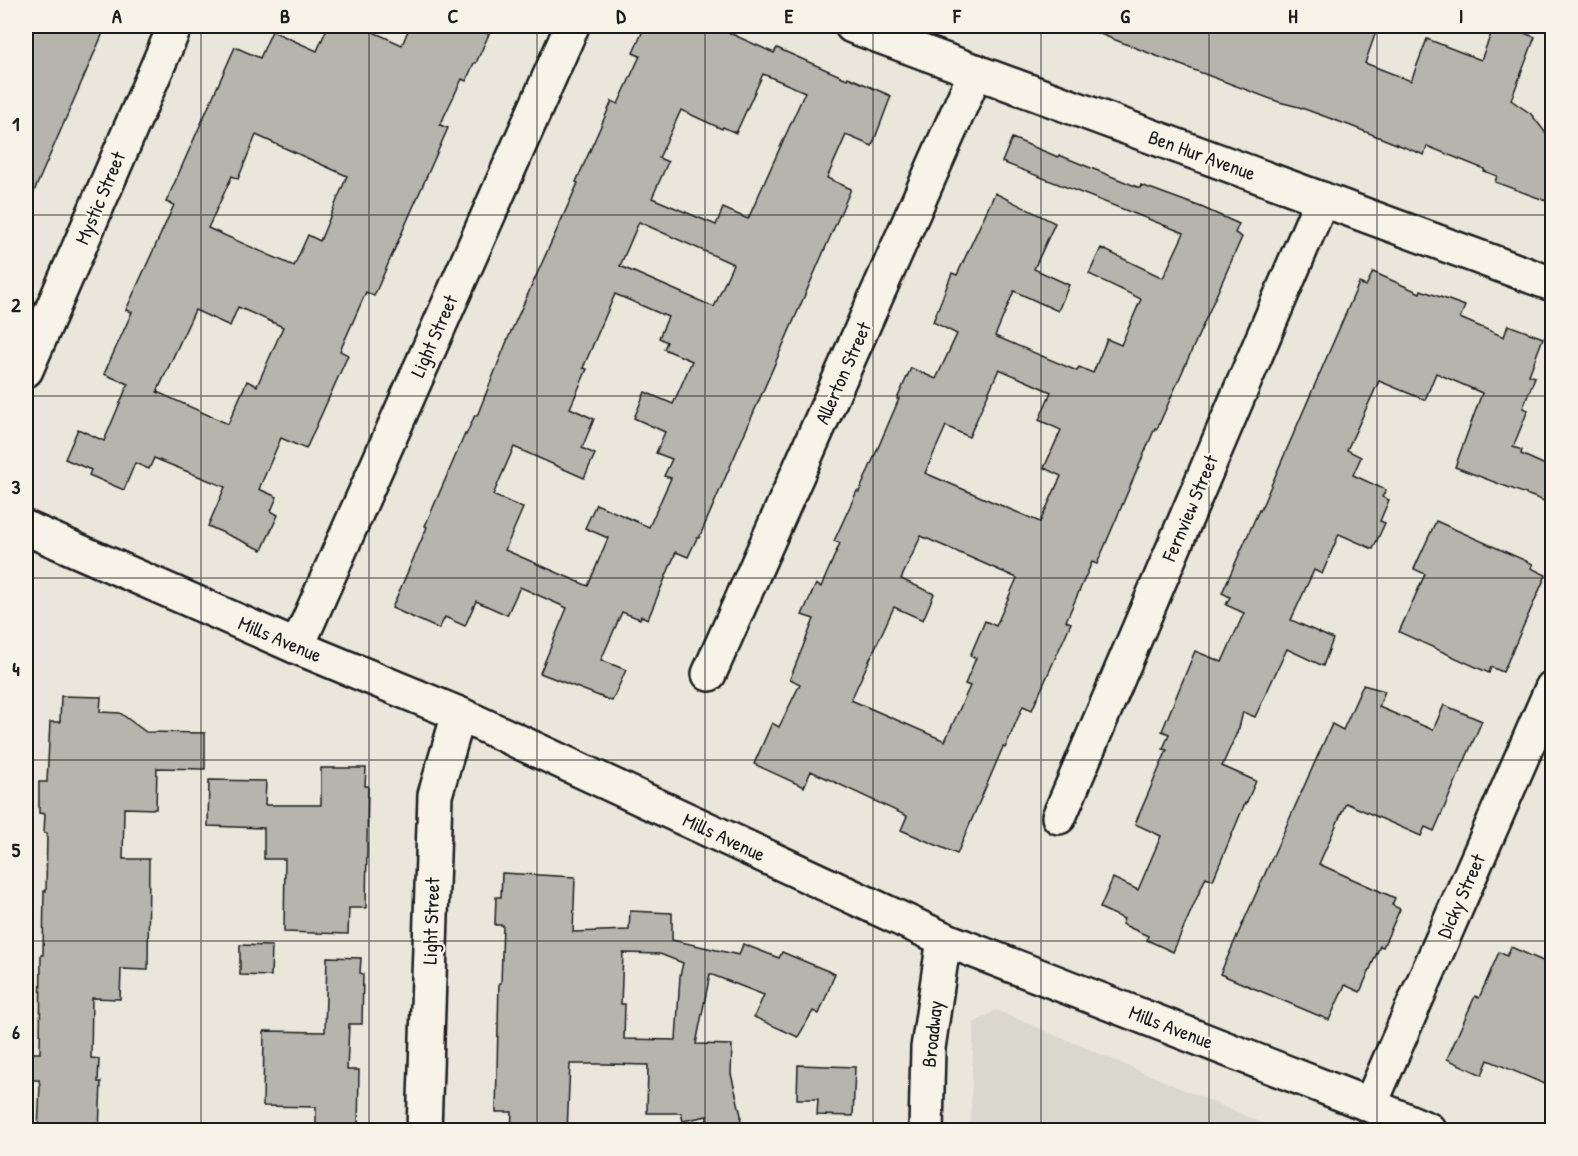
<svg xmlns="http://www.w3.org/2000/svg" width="1578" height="1156" font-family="'Patrick Hand',sans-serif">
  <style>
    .built { fill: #dad7ce }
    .building { fill: #b6b4ac; stroke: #1c1c1c; stroke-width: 1.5; fill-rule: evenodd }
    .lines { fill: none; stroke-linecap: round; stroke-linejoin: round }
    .minor-casing { stroke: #1c1c1c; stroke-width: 38 }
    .major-casing { stroke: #1c1c1c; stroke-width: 38 }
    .minor { stroke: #f7f3e8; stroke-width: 33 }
    .major { stroke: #f7f3e8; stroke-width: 33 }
    .grid { fill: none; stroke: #1c1c1c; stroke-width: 1.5; stroke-opacity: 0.55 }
    .labels { text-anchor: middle; stroke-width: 4.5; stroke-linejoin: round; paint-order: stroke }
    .street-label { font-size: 20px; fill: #1c1c1c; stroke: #f7f3e8 }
    .neatline { fill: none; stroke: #1c1c1c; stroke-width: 2 }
    .grid-label { font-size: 20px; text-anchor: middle; font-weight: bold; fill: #1c1c1c }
  </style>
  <rect width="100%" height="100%" fill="#eae6dc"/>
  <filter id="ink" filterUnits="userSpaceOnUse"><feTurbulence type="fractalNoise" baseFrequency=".0167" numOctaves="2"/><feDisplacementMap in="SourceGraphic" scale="12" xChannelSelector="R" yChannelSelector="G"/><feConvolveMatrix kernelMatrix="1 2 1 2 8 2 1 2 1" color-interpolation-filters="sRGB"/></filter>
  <g filter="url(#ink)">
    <polygon class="built" points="996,1010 1279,1130 970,1130 974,1023"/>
    <g class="building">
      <polygon points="26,26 106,26 26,210"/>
      <path d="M 328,26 L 360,26 L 402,45 L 410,26 L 468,26 L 489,34 L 476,63 L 474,63 L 466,81 L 462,79 L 440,125 L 448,128 L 374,296 L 366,292 L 340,351 L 348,355 L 306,449 L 281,438 L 259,489 L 277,497 L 271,511 L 278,515 L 262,550 L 208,526 L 225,487 L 154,458 L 149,469 L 135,463 L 124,490 L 89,475 L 91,470 L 65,459 L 78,429 L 104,441 L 128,384 L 104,374 L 132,312 L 126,310 L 174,205 L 166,202 L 235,47 L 260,58 L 272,31 L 317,51 ZM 256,135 L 347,176 L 320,241 L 308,235 L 294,266 L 208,228 L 232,176 L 238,179 ZM 238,307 L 283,327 L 257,386 L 247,381 L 228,424 L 157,392 L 195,310 L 230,326 Z"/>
      <path d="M 645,26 L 714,26 L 774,53 L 777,48 L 847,79 L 848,77 L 891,96 L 872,146 L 846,135 L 827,178 L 851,189 L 699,538 L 697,538 L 688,557 L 676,552 L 648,619 L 641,616 L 640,619 L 622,612 L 601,660 L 626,670 L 612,701 L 540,673 L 567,608 L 520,587 L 507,615 L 476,601 L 465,626 L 445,617 L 439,629 L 392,608 L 427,527 L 425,526 L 452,464 L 465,434 L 466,435 L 475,415 L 477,416 L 509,336 L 578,183 L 576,182 L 612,101 L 618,104 L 640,56 L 633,53 ZM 763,74 L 805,92 L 748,219 L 723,208 L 716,225 L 652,198 L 668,162 L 659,158 L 681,110 L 722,129 L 723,127 L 736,133 ZM 639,222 L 733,264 L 714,307 L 620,266 ZM 615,294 L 668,317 L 659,338 L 667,342 L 664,349 L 692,361 L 673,404 L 645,392 L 634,418 L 665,432 L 656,453 L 672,459 L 664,476 L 671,478 L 649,527 L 596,504 L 585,528 L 608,538 L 588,586 L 505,550 L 523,508 L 493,495 L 514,447 L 584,478 L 595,454 L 582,448 L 594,419 L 570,408 L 587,369 L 583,368 Z"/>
      <polygon points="1082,26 1378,26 1365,63 1411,81 1427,39 1481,60 1494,26 1504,26 1535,37 1511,100 1531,114 1552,141 1552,203 1495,182 1497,176 1484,171 1484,169 1427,146 1424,155 1351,126 1299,107 1279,102 1154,55 1082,27"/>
      <path d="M 1012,138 L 1058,157 L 1059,155 L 1140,188 L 1141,185 L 1201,207 L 1239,224 L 1235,233 L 1242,237 L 1157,429 L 1155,428 L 1097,564 L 1092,562 L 1066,621 L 1071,623 L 1032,710 L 1023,706 L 1005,748 L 1003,747 L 957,854 L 901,830 L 907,816 L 811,771 L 804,787 L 754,764 L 772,723 L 779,727 L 800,684 L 790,679 L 814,619 L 802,615 L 816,584 L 821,587 L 840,543 L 834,541 L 857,491 L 859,492 L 899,399 L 897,399 L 911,368 L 936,379 L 957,334 L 933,322 L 952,273 L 957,275 L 995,193 L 1055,223 L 1034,269 L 1069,285 L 1058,311 L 1014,291 L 995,336 L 1077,371 L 1079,367 L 1093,373 L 1107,339 L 1121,345 L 1141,299 L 1089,274 L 1101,248 L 1163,278 L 1184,233 L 1002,162 ZM 999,369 L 1051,392 L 1039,420 L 1061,430 L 1044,468 L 1061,476 L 1040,522 L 925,473 L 946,426 L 969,437 ZM 921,536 L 1017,578 L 996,626 L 985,621 L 970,656 L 976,658 L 965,684 L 970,686 L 945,741 L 851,700 L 894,607 L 923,620 L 934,594 L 901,579 Z"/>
      <polygon points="1373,272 1420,293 1421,290 1465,306 1460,318 1504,337 1508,325 1543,338 1529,375 1535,377 1523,408 1528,410 1513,447 1522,450 1521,454 1552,468 1552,504 1455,467 1482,393 1436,373 1425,400 1379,381 1347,450 1361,457 1353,475 1386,490 1382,497 1389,500 1380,521 1385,523 1373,549 1339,534 1322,574 1314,570 1291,620 1333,639 1323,666 1287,649 1255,717 1243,712 1239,728 1222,766 1256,781 1246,804 1245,803 1213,880 1206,877 1173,952 1147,940 1148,936 1122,924 1124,919 1100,908 1113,878 1138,890 1161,836 1135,824 1167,750 1163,749 1169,734 1162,731 1195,651 1222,662 1244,613 1226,605 1230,597 1222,593 1259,510 1260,511 1359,283 1366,286"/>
      <polygon points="1436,521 1533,564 1531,568 1546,575 1503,672 1491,667 1489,673 1399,632 1425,574 1414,569"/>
      <polygon points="1363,685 1385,691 1379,707 1433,730 1444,705 1482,721 1434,831 1425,827 1421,836 1346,803 1319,864 1395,898 1392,905 1400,909 1383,947 1380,946 1360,992 1345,985 1329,1020 1220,974 1332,724 1343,730"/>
      <polygon points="61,696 101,697 100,712 120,713 146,732 205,733 205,769 157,768 156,809 124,808 123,859 149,859 148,970 121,969 120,999 92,998 91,1058 99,1059 98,1082 101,1082 99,1131 38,1131 40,1085 39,1080 28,1080 29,1053 40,1053 41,955 43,955 44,891 46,891 47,833 44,833 45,814 39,813 39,782 47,782 50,722 60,722"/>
      <polygon points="321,768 366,768 365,786 368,786 366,908 349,908 348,934 284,932 285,859 264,859 264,828 208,826 209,780 266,781 265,805 321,805"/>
      <path d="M 502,873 L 575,877 L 573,932 L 629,930 L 630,911 L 672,913 L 672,940 L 739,955 L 743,944 L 779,958 L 782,952 L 835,974 L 819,1014 L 813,1011 L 798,1037 L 754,1017 L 764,995 L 710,974 L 696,1044 L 732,1045 L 731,1074 L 741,1115 L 740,1131 L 706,1131 L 707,1116 L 683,1121 L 681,1113 L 647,1113 L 648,1065 L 606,1064 L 570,1064 L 567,1131 L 511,1131 L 512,1112 L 496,1112 L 499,983 L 501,983 L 503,925 L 495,925 L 496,897 L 501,897 ZM 623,953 L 660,954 L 683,963 L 680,976 L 676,1040 L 624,1039 L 625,1004 L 621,1004 Z"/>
      <polygon points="240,945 272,946 271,976 240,975"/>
      <polygon points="1511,947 1552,965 1552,1087 1488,1060 1482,1075 1447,1059 1475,996 1479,998 1499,952 1507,956"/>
      <polygon points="327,957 361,958 360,973 363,974 362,1024 349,1024 347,1070 359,1070 358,1131 316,1131 316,1107 263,1106 264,1031 325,1032"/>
      <polygon points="798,1065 855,1067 853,1116 817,1115 818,1099 797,1099"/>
    </g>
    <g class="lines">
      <defs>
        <g id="minor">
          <polyline points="852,26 1552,284"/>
          <polyline points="26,370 175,26"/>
          <polyline points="297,647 572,26"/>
          <polyline points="709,674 976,71"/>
          <polyline points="1059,817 1322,199"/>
          <polyline points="1370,1105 1552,688"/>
          <polyline points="424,1130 435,795 459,714"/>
          <polyline points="926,1130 928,1048 944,939"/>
        </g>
        <polyline id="major" points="26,528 297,647 459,714 944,939 1370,1105 1429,1130"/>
      </defs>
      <use href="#minor" class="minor-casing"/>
      <use href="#major" class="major-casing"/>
      <use href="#minor" class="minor"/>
      <use href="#major" class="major"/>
    </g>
  </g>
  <path class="grid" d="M 201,26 L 201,1130M 369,26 L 369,1130M 537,26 L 537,1130M 705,26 L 705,1130M 873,26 L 873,1130M 1041,26 L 1041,1130M 1209,26 L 1209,1130M 1377,26 L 1377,1130M 26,215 L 1552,215M 26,396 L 1552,396M 26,578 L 1552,578M 26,760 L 1552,760M 26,941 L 1552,941"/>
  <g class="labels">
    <g class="street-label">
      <text transform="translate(1202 155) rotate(20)" y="7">Ben Hur Avenue</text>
      <text transform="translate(100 198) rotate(-67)" y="7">Mystic Street</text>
      <text transform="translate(434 336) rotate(-66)" y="7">Light Street</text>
      <text transform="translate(843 373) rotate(-66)" y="7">Allerton Street</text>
      <text transform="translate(1190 508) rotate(-67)" y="7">Fernview Street</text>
      <text transform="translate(280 639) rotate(23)" y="7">Mills Avenue</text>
      <text transform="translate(724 837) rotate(25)" y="7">Mills Avenue</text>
      <text transform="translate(1461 896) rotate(-66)" y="7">Dicky Street</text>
      <text transform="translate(431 921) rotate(-88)" y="7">Light Street</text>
      <text transform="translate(1171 1027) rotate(21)" y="7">Mills Avenue</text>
      <text transform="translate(932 1034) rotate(-84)" y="7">Broadway</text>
    </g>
  </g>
  <rect width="1578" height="1156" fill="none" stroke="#f7f3e8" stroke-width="66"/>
  <rect x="33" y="33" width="1512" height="1090" class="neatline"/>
  <g class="grid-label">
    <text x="117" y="23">A</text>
    <text x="285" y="23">B</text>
    <text x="453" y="23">C</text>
    <text x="621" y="23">D</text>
    <text x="789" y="23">E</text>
    <text x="957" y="23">F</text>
    <text x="1125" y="23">G</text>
    <text x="1293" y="23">H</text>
    <text x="1461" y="23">I</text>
    <text x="16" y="131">1</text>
    <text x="16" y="312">2</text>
    <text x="16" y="494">3</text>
    <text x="16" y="676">4</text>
    <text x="16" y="857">5</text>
    <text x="16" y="1039">6</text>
  </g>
</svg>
